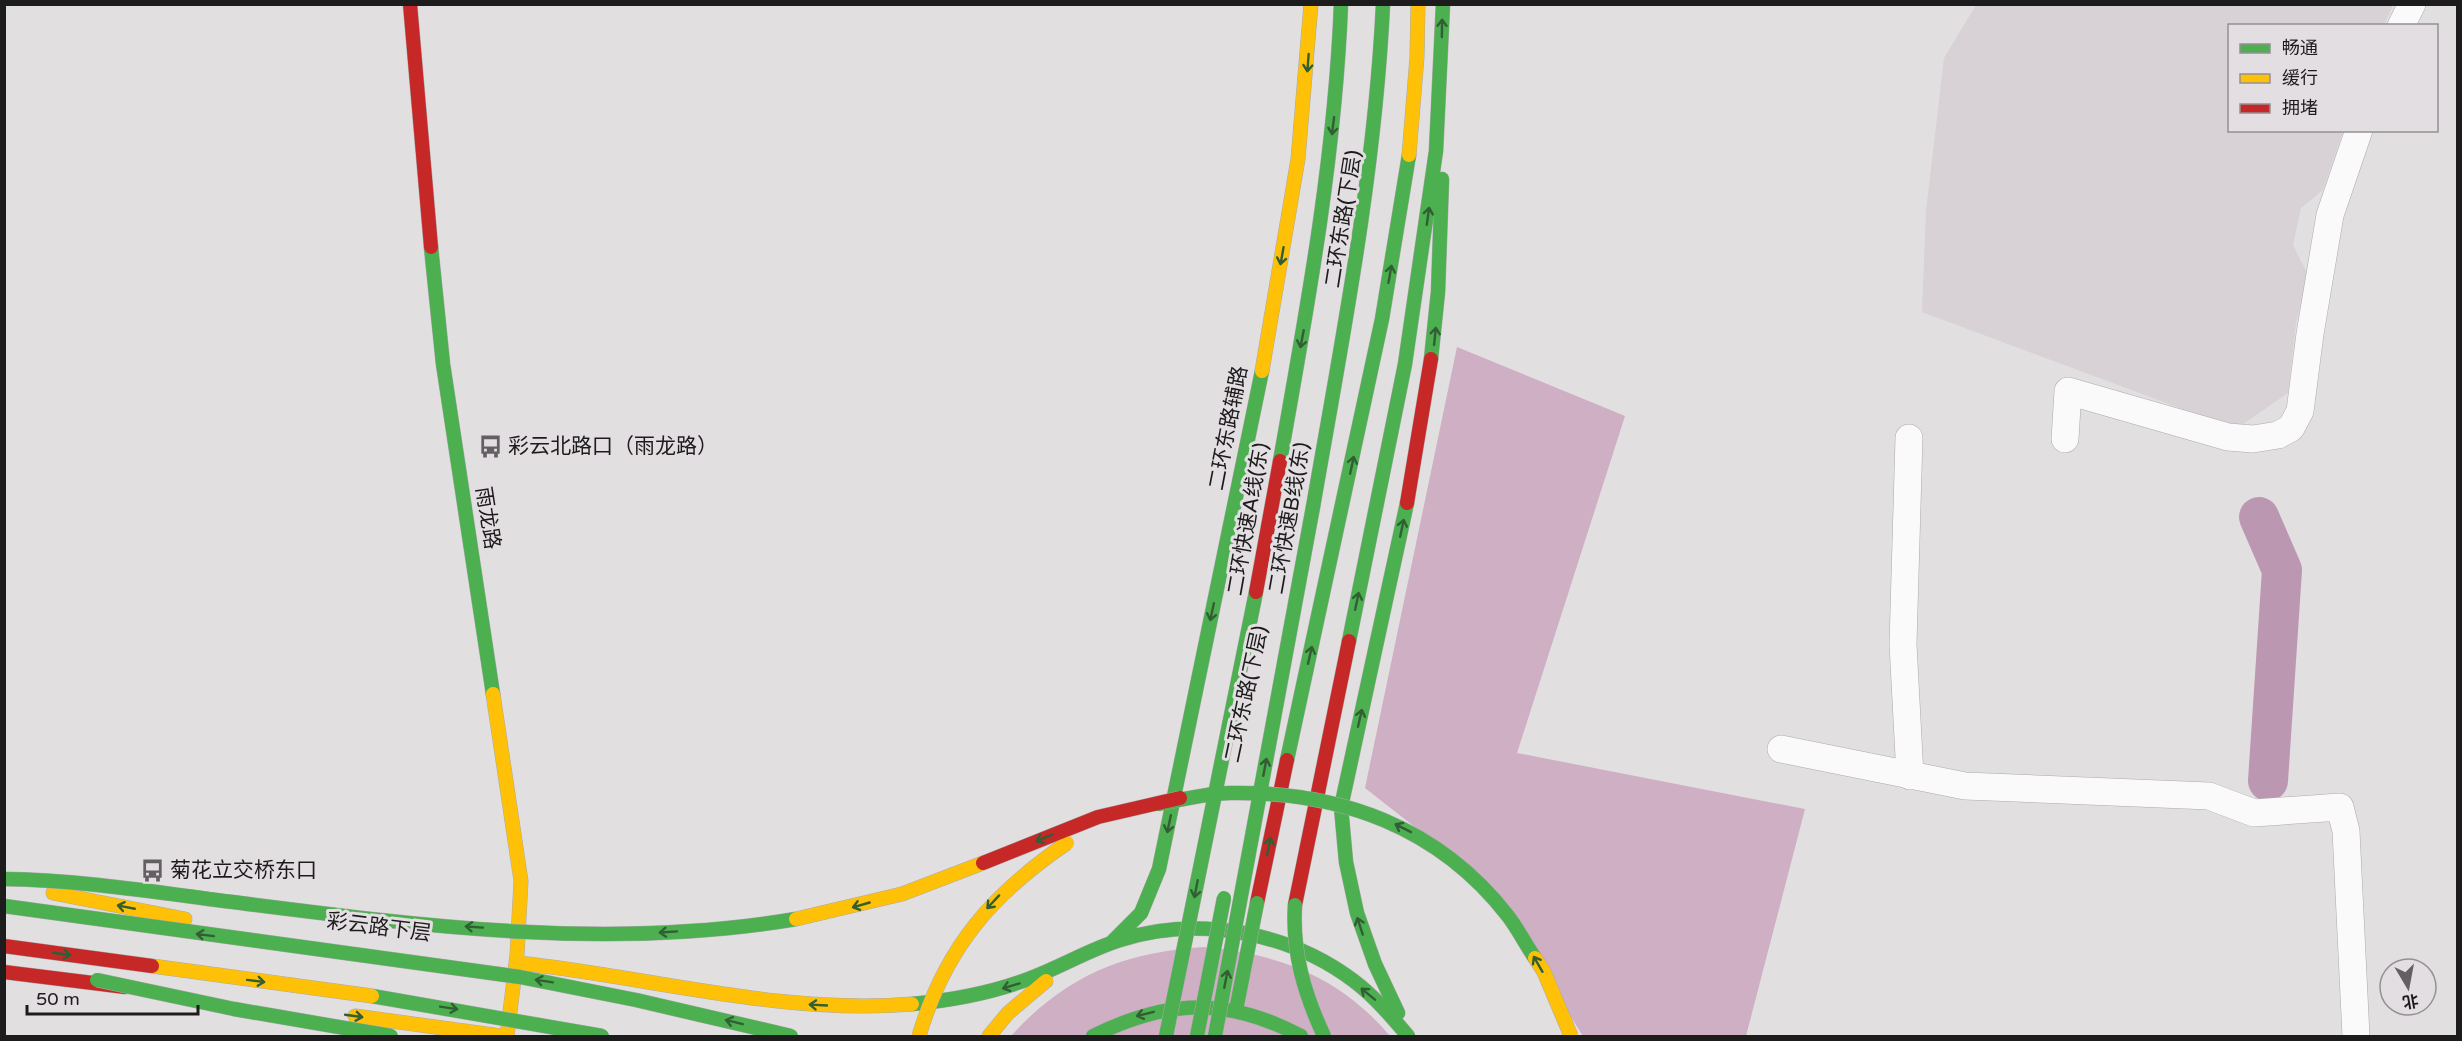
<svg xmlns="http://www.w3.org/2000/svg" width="2462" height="1041" font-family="'Varela Round','Noto Sans SC',sans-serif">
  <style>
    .built { fill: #d8d1d6 }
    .forest { fill: #ceafc4 }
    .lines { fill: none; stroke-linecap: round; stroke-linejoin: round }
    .river { stroke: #bc97b1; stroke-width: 40 }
    .street-casing { stroke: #acaaab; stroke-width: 28 }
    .fast-casing { stroke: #acaaab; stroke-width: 15 }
    .slow-casing { stroke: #acaaab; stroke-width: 15 }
    .jam-casing { stroke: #acaaab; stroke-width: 15 }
    .street { stroke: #fbfafa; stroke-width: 27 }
    .fast { stroke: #4caf50; stroke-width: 14 }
    .slow { stroke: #ffc107; stroke-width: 14 }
    .jam { stroke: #c62828; stroke-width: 14 }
    .fast-bridge-casing { stroke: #acaaab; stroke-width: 15; stroke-linecap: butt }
    .slow-bridge-casing { stroke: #acaaab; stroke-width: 15; stroke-linecap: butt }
    .jam-bridge-casing { stroke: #acaaab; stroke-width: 15; stroke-linecap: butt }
    .fast-bridge { stroke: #4caf50; stroke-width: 14 }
    .slow-bridge { stroke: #ffc107; stroke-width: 14 }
    .jam-bridge { stroke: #c62828; stroke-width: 14 }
    .oneway { stroke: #325e34 }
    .labels { text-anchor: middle; stroke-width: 6; stroke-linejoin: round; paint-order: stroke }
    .street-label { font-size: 21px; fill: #1d1c1d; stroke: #e3dee1 }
    .poi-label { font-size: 21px; fill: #1d1c1d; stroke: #e3dee1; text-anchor: start }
  </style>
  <rect width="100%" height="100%" fill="#e2dfe1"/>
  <polygon class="built" points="1976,5 2393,5 2384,25 2230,26 2230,130 2343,131 2323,190 2301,208 2293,245 2308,275 2296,323 2288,393 2236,429 1922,312 1926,211 1944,58"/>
  <g class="forest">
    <polygon points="1457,347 1625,416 1517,753 1805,809 1746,1036 1583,1036 1485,882 1365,788"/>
    <path d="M 1204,947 C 1280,954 1340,977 1390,1036 L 1011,1036 C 1065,976 1124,952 1204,947 Z"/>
  </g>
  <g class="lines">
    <polyline class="river" points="2259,517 2282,570 2268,781"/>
    <defs>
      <g id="street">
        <polyline points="2401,26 2412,4"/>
        <polyline points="1909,438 1903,644 1910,776"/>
        <polyline points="2065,439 2068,391 2228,437 2253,439 2278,435 2291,428 2300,411 2310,334 2330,215 2359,130"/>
        <polyline points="1781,749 1965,786 2209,796 2254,813 2340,807 2346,831 2356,1036"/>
      </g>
      <g id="fast">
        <polyline points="431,247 443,364 493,694"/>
        <polyline points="1431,359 1438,292 1442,179"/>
        <path d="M 1280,461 C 1307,309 1335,158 1341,4"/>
        <path d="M 1313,507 C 1342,340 1375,174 1383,4"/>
        <polyline points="1349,641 1405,364 1436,151 1443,4"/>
        <polyline points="1287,760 1382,319 1409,155"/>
        <polyline points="1113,941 1141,913 1159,869 1262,371"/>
        <path d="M 912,1004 C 955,1000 997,992 1036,976 C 1064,965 1091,949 1120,940 C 1198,915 1289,932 1354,981 C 1375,997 1391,1016 1408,1036"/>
        <polyline points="1398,1013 1375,964 1357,913 1346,862 1341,807 1407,503"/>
        <path d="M 1093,1036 C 1168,999 1227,997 1301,1036"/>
      </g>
      <g id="slow">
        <polyline points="1409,155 1417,57 1418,4"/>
        <polyline points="1262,371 1298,159 1311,4"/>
        <polyline points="493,694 521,881 517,955 507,1036"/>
        <polyline points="53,893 185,919"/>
        <path d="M 519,963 C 650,977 780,1015 912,1004"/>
        <polyline points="355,1016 501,1036"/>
        <polyline points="989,1036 1008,1013 1046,981"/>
      </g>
      <g id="jam">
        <polyline points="410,4 431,247"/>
        <polyline points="1407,503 1431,359"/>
        <polyline points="1257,903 1287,760"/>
        <polyline points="1295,905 1349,641"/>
        <polyline points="4,972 125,987"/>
      </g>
    </defs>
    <use href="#street" class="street-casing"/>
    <use href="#fast" class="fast-casing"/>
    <use href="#slow" class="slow-casing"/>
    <use href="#jam" class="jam-casing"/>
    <use href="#street" class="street"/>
    <use href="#fast" class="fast"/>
    <use href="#slow" class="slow"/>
    <use href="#jam" class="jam"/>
    <defs>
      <g id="fast-bridge">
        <path d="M 1158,804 C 1181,800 1207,793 1230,793 C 1340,791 1439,827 1508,916 C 1518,929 1526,945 1535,958"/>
        <path d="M 4,879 C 86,880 167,894 248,904 C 429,927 614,950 796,919"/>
        <path d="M 1295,905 C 1292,952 1304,993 1324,1036"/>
        <polyline points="4,906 520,977 636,1000 791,1036"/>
        <polyline points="97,980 234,1009 391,1036"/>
        <polyline points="372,996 602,1036"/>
        <polyline points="1237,1005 1257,903"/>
        <polyline points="1166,1036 1256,592"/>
        <polyline points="1197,1036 1224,898"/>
        <polyline points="1215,1036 1313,507"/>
      </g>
      <g id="slow-bridge">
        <polyline points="796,919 902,894 983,863"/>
        <polyline points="1535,958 1544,972 1571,1036"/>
        <polyline points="152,966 372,996"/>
        <path d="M 919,1036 C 945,948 992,894 1067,843"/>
      </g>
      <g id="jam-bridge">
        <polyline points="1256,592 1280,461"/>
        <polyline points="983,863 1098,817 1180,798"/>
        <polyline points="4,946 152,966"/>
      </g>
    </defs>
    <use href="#fast-bridge" class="fast-bridge-casing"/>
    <use href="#slow-bridge" class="slow-bridge-casing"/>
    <use href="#jam-bridge" class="jam-bridge-casing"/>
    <use href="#fast-bridge" class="fast-bridge"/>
    <use href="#slow-bridge" class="slow-bridge"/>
    <use href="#jam-bridge" class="jam-bridge"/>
  </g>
  <defs><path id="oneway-shaft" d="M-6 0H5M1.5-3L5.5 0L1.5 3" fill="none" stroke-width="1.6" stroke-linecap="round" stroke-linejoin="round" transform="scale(1.5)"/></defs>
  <g class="oneway">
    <use href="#oneway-shaft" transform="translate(1442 28) rotate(-89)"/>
    <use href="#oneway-shaft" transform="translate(1308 63) rotate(94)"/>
    <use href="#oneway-shaft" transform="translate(1333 126) rotate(97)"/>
    <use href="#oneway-shaft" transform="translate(1428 216) rotate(-82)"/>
    <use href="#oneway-shaft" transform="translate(1282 256) rotate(100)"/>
    <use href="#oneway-shaft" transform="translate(1390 274) rotate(-80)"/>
    <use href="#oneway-shaft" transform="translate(1435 336) rotate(-84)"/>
    <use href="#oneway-shaft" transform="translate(1302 339) rotate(101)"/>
    <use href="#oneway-shaft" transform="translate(1352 465) rotate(-78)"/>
    <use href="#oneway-shaft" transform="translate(1402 528) rotate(-78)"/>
    <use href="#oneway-shaft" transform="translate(1357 601) rotate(-78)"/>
    <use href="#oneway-shaft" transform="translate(1212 612) rotate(102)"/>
    <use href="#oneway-shaft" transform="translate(1310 655) rotate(-77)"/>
    <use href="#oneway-shaft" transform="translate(1360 718) rotate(-77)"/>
    <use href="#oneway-shaft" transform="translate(1265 767) rotate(-79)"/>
    <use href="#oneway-shaft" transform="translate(1169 824) rotate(102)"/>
    <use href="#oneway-shaft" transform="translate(1403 828) rotate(-153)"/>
    <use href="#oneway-shaft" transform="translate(1044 838) rotate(158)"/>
    <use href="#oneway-shaft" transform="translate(1269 846) rotate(-78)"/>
    <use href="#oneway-shaft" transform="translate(1196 889) rotate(101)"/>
    <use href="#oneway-shaft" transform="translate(993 902) rotate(133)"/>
    <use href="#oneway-shaft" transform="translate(861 905) rotate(164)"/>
    <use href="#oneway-shaft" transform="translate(126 907) rotate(-169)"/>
    <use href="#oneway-shaft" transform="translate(1360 926) rotate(-108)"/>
    <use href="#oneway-shaft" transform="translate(474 927) rotate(-176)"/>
    <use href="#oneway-shaft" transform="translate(668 932) rotate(176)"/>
    <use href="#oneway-shaft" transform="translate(205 935) rotate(-173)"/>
    <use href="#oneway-shaft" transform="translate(62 954) rotate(8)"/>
    <use href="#oneway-shaft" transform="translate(1538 964) rotate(-120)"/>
    <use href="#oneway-shaft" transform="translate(1226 979) rotate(-79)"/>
    <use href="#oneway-shaft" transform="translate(256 981) rotate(7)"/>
    <use href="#oneway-shaft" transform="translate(544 981) rotate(-171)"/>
    <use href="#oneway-shaft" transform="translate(1011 986) rotate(163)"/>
    <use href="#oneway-shaft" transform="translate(1368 994) rotate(-141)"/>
    <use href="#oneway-shaft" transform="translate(818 1005) rotate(-177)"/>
    <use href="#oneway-shaft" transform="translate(449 1008) rotate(9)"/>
    <use href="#oneway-shaft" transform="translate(1145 1014) rotate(166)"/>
    <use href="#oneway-shaft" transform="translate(354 1016) rotate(8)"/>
    <use href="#oneway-shaft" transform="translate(734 1022) rotate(-166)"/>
  </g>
  <defs>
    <symbol id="bus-bare" viewBox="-9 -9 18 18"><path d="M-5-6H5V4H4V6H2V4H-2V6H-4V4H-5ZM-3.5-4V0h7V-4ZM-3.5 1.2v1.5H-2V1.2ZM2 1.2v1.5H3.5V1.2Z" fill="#626062" stroke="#e3dee1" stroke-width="2.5" paint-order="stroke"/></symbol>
  </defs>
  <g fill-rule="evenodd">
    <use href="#bus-bare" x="474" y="430" width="33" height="33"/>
    <use href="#bus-bare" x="136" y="854" width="33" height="33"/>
  </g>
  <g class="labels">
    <g class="street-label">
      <text transform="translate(1343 219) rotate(-81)" y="7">二环东路(下层)</text>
      <text transform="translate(1228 428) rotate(-79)" y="7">二环东路辅路</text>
      <text transform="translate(488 518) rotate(81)" y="7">雨龙路</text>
      <text transform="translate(1289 518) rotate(-80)" y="7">二环快速B线(东)</text>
      <text transform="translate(1248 519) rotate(-80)" y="7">二环快速A线(东)</text>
      <text transform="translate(1246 694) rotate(-78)" y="7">二环东路(下层)</text>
      <text transform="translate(379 927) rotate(7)" y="7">彩云路下层</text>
    </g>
    <g class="poi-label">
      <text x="508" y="453">彩云北路口（雨龙路）</text>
      <text x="170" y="877">菊花立交桥东口</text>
    </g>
  </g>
  <rect width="2462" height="1041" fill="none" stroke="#1d1c1d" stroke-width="12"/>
  <rect x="2228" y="24" width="210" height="108" fill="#e3dee1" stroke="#949093" stroke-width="1.5"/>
  <rect x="2240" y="44" width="30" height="9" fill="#4caf50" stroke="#949093" stroke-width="1.5"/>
  <text x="2282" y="54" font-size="18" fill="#1d1c1d">畅通</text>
  <rect x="2240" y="74" width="30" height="9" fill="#ffc107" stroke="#949093" stroke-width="1.5"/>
  <text x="2282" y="84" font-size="18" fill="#1d1c1d">缓行</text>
  <rect x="2240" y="104" width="30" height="9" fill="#c62828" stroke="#949093" stroke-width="1.5"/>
  <text x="2282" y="114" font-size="18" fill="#1d1c1d">拥堵</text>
  <g transform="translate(2408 987) rotate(170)"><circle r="28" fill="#e3dee1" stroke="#949093" stroke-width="1.5"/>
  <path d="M0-4.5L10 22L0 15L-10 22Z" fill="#626062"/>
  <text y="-9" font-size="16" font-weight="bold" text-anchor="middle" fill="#1d1c1d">北</text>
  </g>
  <path d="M27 1005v9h171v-9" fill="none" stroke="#1d1c1d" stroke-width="3"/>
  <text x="36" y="1005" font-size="18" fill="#1d1c1d" stroke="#e3dee1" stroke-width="4.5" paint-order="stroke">50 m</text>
</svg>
